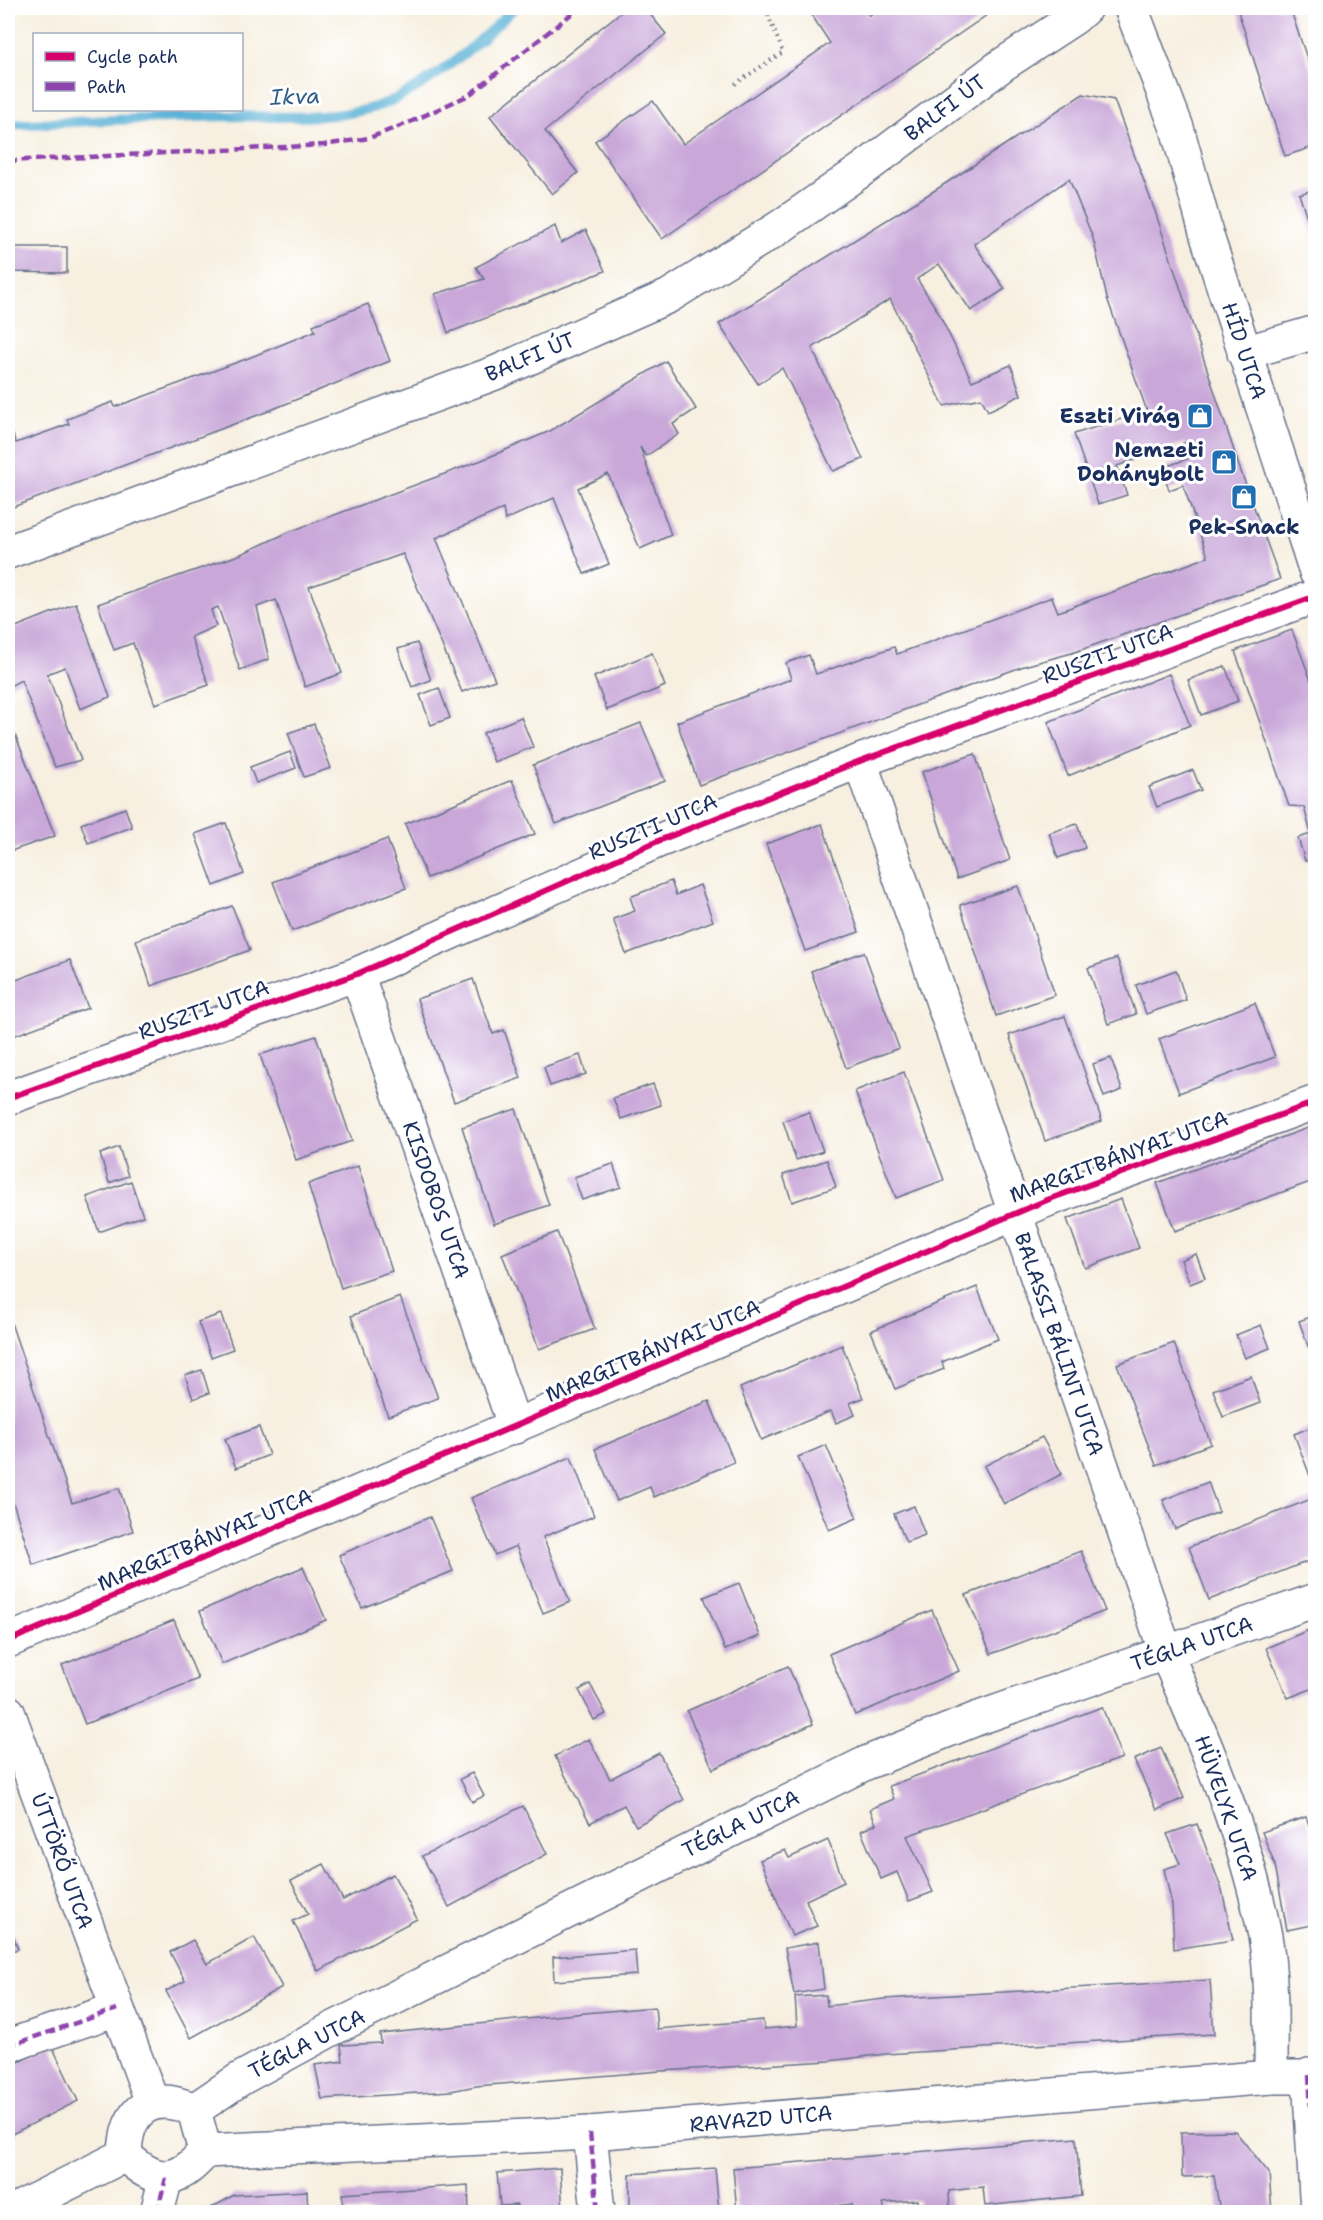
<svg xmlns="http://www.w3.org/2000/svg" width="1323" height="2220" font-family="'Shantell Sans',sans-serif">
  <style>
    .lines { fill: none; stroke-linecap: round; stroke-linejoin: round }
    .stream { stroke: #58b1d5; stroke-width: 10 }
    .building { fill: #c9a7d9 }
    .minor-casing { stroke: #68728b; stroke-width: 36 }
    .path { stroke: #68728b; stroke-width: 4; stroke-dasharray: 1.5 4.5; stroke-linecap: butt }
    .minor { stroke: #fff; stroke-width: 33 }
    .quiet { stroke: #8e44ad; stroke-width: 4.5; stroke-dasharray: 9 4.5; stroke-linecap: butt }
    .cycleway-casing { stroke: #fff; stroke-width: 10 }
    .cycleway { stroke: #d6006c; stroke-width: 6 }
    .labels { text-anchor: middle; stroke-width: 6; stroke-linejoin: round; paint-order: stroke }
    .street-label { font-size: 21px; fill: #1b2f5e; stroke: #fff }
    .poi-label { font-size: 21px; font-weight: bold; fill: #1b2f5e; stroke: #fff; text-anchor: end }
    .water-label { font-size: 22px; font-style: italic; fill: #305c88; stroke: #fff }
  </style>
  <rect width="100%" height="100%" fill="#fff"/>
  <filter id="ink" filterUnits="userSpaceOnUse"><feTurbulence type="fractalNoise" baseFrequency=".0167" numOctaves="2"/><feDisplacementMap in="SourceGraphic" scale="12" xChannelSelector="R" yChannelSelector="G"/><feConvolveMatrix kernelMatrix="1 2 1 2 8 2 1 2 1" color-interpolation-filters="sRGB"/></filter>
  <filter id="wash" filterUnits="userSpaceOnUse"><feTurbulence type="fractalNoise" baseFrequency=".008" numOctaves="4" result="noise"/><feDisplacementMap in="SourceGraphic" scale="24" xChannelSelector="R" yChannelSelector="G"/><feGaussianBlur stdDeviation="1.35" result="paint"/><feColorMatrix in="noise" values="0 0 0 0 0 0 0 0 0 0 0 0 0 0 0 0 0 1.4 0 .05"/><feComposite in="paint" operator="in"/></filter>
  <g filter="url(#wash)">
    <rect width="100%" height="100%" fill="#f7efdf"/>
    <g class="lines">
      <path class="stream" d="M 8,125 C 82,121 156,118 230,116 C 274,116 332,121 375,107 C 422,92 480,43 514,8"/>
    </g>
    <g id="blocks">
      <g class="building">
        <polygon points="626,8 645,8 666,34 545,131 578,173 552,194 490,116"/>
        <polygon points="807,8 864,8 869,16 881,8 997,8 662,239 595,141 653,101 683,144 830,43"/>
        <polygon points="1237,8 1290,8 1316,85 1316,146 1285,156"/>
        <polygon points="1083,94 1114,100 1155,211 1239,466 1280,579 1072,653 1024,666 699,785 677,722 791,679 786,663 809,655 816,674 894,647 897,654 1052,597 1058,612 1208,557 1183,485 1169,490 1162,468 1190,458 1185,443 1117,466 1127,495 1098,504 1074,434 1147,411 1107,298 1093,238 1069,179 974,244 1005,289 971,311 939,264 917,279 937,310 972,381 1011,365 1021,395 988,411 981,398 944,406 890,299 812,348 863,459 833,471 782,368 758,384 719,324 937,189"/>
        <polygon points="1316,189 1316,241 1315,241 1299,194"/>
        <polygon points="555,226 561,243 586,230 605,271 448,333 435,294 484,279 476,267"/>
        <polygon points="8,247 67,247 67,273 8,272"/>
        <polygon points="368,304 390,361 266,412 8,509 8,421 16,443 69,424 67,419 113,402 115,407 246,359 315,331 313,325"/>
        <polygon points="666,361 696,409 673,424 679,434 646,456 640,447 671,535 640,549 608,474 578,488 609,564 584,574 554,498 505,520 503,509 436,538 495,680 462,692 403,554 309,587 342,673 305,687 276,600 257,607 269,659 240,670 218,607 211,610 216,626 191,637 209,685 155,704 133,643 114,650 98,604 239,555 289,532 482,460 550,431"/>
        <polygon points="76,603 110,697 80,709 65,667 47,674 81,760 55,767 21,680 8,687 8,630"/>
        <polygon points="1292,630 1316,694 1316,858 1305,861 1298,838 1311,834 1304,807 1289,806 1235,651"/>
        <polygon points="417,643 431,680 412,687 398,649"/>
        <polygon points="652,653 665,686 607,710 594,677"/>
        <polygon points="1225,666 1238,701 1201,715 1188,680"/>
        <polygon points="1169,674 1190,725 1068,776 1048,722"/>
        <polygon points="439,688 450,718 431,725 420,695"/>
        <polygon points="8,716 55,836 8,852 8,805 10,804 8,798"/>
        <polygon points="521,717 533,747 494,762 483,733"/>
        <polygon points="641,723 665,781 556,824 533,765"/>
        <polygon points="314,724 331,768 304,777 288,733"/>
        <polygon points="290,752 296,768 256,783 250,767"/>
        <polygon points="975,754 1010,860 957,879 922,772"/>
        <polygon points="1193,770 1201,790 1157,807 1149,787"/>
        <polygon points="512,780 535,834 427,878 405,824"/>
        <polygon points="125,808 132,827 88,843 81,824"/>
        <polygon points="226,823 244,874 214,886 195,834"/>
        <polygon points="822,824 859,932 805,951 766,844"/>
        <polygon points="1077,824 1085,848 1058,858 1049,833"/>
        <polygon points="387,839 406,888 292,931 273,882"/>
        <polygon points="671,881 676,895 700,885 713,921 626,954 613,919 635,911 630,897"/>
        <polygon points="1018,886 1055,995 996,1016 960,905"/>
        <polygon points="232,906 250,950 151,986 136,940"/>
        <polygon points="864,952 899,1048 846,1068 811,971"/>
        <polygon points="1117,958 1136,1014 1108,1024 1088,968"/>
        <polygon points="70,960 88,1008 8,1038 8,983"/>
        <polygon points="1176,970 1186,1000 1146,1014 1136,985"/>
        <polygon points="473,979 493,1034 504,1030 521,1078 454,1102 417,999"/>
        <polygon points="1255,1003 1275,1057 1179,1093 1159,1039"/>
        <polygon points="1065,1016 1102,1121 1045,1141 1009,1035"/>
        <polygon points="316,1036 352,1141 296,1160 260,1055"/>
        <polygon points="580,1055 586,1074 550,1086 544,1067"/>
        <polygon points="1111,1058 1122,1090 1104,1097 1093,1064"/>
        <polygon points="904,1072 944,1180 896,1198 855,1091"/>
        <polygon points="653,1084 661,1105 621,1119 613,1098"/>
        <polygon points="516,1109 549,1205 494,1224 462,1127"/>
        <polygon points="809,1112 823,1151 796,1160 783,1121"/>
        <polygon points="1316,1125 1316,1180 1175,1231 1157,1183"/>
        <polygon points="119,1147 128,1176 109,1183 100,1154"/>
        <polygon points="827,1160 836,1187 792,1202 783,1175"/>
        <polygon points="613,1164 621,1187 582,1200 574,1177"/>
        <polygon points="358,1166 392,1271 341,1288 308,1184"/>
        <polygon points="131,1181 143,1216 99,1232 87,1197"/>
        <polygon points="1121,1199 1139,1248 1085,1268 1067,1219"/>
        <polygon points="557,1232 595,1329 539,1349 502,1254"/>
        <polygon points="1196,1254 1205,1278 1190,1284 1181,1260"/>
        <polygon points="977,1287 998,1339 942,1362 944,1369 895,1389 871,1331"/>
        <polygon points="400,1297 438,1398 388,1416 351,1316"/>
        <polygon points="8,1314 72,1503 119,1488 133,1531 33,1565 8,1487"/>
        <polygon points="221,1314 233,1349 211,1357 198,1322"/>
        <polygon points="1316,1315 1316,1344 1308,1346 1299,1321"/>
        <polygon points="1261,1325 1270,1348 1245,1358 1236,1335"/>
        <polygon points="1174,1343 1211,1444 1156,1465 1117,1364"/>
        <polygon points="842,1345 863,1398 850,1403 855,1415 836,1423 831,1411 761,1440 740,1388"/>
        <polygon points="202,1370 209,1393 193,1399 185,1375"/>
        <polygon points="1251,1376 1260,1403 1223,1417 1213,1390"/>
        <polygon points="709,1401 734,1462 654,1497 650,1487 617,1501 595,1449"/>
        <polygon points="259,1427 269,1455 236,1468 225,1439"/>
        <polygon points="1309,1428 1316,1444 1316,1479 1312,1481 1294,1434"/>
        <polygon points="1042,1437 1062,1474 1004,1504 984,1466"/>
        <polygon points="826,1445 857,1518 829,1530 798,1457"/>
        <polygon points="571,1457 594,1516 543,1537 570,1602 543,1613 516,1546 495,1555 471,1498"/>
        <polygon points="1208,1482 1219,1512 1175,1529 1163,1500"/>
        <polygon points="1316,1497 1316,1558 1209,1600 1189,1547"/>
        <polygon points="914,1506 925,1535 906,1542 894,1514"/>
        <polygon points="430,1517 453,1571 362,1608 339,1555"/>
        <polygon points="1081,1551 1105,1611 991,1654 966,1595"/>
        <polygon points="303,1567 326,1620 222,1664 200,1611"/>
        <polygon points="739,1583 760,1636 725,1650 704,1597"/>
        <polygon points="932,1610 959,1671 855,1715 829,1654"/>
        <polygon points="174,1620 198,1679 85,1724 62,1665"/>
        <polygon points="1316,1627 1316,1687 1288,1698 1266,1648"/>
        <polygon points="788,1666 813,1724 713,1769 687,1711"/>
        <polygon points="590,1684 606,1714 594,1720 579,1690"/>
        <polygon points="1102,1707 1122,1758 907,1836 933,1892 909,1901 897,1872 881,1879 861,1831 876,1824 870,1809 894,1799 889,1786"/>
        <polygon points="589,1739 610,1779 659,1753 684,1800 636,1826 624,1805 590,1823 555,1756"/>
        <polygon points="1161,1748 1184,1798 1157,1810 1134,1760"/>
        <polygon points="472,1773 484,1796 472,1802 460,1779"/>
        <polygon points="523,1806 547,1854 449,1907 422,1856"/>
        <polygon points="1306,1817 1316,1843 1316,1924 1287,1930 1275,1865 1262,1832"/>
        <polygon points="1197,1824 1222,1890 1233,1940 1174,1949 1172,1905 1164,1869 1180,1864 1167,1834"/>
        <polygon points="828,1840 844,1882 806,1900 817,1926 792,1936 760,1860 785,1850 789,1858"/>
        <polygon points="324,1864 343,1900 393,1874 417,1919 318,1971 293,1921 308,1914 291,1881"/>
        <polygon points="8,1920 18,1949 8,1952"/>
        <polygon points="254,1937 282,1987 191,2038 166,1991 185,1981 170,1952 193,1940 207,1964"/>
        <polygon points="819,1942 824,1989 794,1994 785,1948"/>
        <polygon points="635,1950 637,1975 554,1981 553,1957"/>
        <polygon points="1210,1980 1214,2034 886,2054 829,2061 661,2071 476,2086 451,2091 322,2099 315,2065 343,2061 341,2045 381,2043 380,2034 585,2013 655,2007 657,2029 763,2020 764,2029 797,2026 795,1997 826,1995 827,2006 884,1999"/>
        <polygon points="52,2046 78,2101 8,2136 8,2067"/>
        <polygon points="1235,2131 1269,2173 1272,2212 1220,2212 1214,2176 1182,2177 1181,2132"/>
        <polygon points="1076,2138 1081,2196 985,2206 983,2187 949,2191 950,2212 919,2212 918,2200 883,2203 885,2212 852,2212 852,2204 807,2209 808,2212 737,2212 733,2168"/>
        <polygon points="560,2168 563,2212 518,2212 517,2205 500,2206 497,2173"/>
        <polygon points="715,2168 719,2212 630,2212 630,2174"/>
        <polygon points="468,2185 469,2212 345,2212 342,2194"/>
        <polygon points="307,2191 308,2212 204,2212 234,2195"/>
      </g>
    </g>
  </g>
  <g filter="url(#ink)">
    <use href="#blocks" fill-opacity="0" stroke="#68728b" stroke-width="1.5"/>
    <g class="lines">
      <defs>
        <g id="minor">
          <polyline points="1131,8 1177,128 1207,236 1316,572"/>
          <polyline points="1244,353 1316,332"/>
          <polyline points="8,552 495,373 669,296 780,227 866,167 1002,65 1074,18 1085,8"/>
          <path d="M 860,761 L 1166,1653 C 1206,1745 1246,1837 1265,1936 C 1273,1982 1271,2031 1271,2077"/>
          <polyline points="357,974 515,1427"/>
          <polyline points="8,1098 357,974 658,841 860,761 1316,596"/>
          <polyline points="8,1641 1047,1200 1316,1102"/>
          <polyline points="8,1712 152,2102"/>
          <polyline points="8,2046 117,2009"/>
          <polyline points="1309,2075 1316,2196"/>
          <polyline points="194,2110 240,2079 330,2030 866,1763 976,1719 1316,1600"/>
          <polyline points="590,2133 598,2212"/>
          <path d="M 205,2151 L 194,2110 C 151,2090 126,2109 125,2155 C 156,2185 178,2185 205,2151 L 590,2133 L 1271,2077 L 1316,2077"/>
          <polyline points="11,2212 125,2155"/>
          <polyline points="157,2212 166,2178"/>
        </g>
      </defs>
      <use href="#minor" class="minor-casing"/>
      <polyline class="path" points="735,84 783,52 765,8"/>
      <use href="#minor" class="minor"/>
      <g class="quiet">
        <polyline points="8,161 324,145 369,138 408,123 469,95 579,8"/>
        <polyline points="8,2046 117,2009"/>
        <polyline points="1309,2075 1316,2196"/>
        <polyline points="590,2133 598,2212"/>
        <polyline points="157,2212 166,2178"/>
      </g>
      <defs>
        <g id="cycleway">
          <polyline points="8,1098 357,974 658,841 860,761 1316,596"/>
          <polyline points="8,1641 1047,1200 1316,1102"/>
        </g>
      </defs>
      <use href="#cycleway" class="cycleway-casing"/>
      <use href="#cycleway" class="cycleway"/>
    </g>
  </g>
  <defs>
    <symbol id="shop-square" viewBox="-11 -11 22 22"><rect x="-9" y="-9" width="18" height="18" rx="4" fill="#1f6fb2" stroke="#fff"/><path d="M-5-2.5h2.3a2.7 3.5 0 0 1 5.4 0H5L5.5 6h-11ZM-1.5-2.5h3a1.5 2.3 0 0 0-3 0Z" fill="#fff"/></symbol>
  </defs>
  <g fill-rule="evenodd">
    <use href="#shop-square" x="1185" y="401" width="30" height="30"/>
    <use href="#shop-square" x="1209" y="447" width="30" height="30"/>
    <use href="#shop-square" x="1229" y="482" width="30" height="30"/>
  </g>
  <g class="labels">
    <g class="street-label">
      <text transform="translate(945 108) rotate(-37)" y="7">BALFI ÚT</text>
      <text transform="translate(1244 351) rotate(72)" y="7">HÍD UTCA</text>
      <text transform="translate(530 357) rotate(-23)" y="7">BALFI ÚT</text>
      <text transform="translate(1108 654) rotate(-20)" y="7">RUSZTI UTCA</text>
      <text transform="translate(653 827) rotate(-23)" y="7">RUSZTI UTCA</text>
      <text transform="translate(204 1010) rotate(-20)" y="7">RUSZTI UTCA</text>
      <text transform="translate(1119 1157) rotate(-20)" y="7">MARGITBÁNYAI UTCA</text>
      <text transform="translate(436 1200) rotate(71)" y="7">KISDOBOS UTCA</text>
      <text transform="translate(1059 1344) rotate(71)" y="7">BALASSI BÁLINT UTCA</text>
      <text transform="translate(653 1351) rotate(-23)" y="7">MARGITBÁNYAI UTCA</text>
      <text transform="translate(205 1540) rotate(-23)" y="7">MARGITBÁNYAI UTCA</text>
      <text transform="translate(1192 1644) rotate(-19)" y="7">TÉGLA UTCA</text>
      <text transform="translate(1226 1808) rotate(71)" y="7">HÜVELYK UTCA</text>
      <text transform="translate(741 1824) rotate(-26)" y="7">TÉGLA UTCA</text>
      <text transform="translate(62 1861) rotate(70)" y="7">ÚTTÖRŐ UTCA</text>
      <text transform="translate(307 2044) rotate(-27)" y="7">TÉGLA UTCA</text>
      <text transform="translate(761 2119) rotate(-5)" y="7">RAVAZD UTCA</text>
    </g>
    <g class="poi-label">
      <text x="1180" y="423">Eszti Virág</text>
      <text x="1204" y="457">Nemzeti<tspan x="1204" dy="24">Dohánybolt</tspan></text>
      <text x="1244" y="534" text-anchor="middle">Pek-Snack</text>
    </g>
    <g class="water-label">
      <text transform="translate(295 96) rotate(-2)" y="8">Ikva</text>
    </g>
  </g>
  <rect width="1323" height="2220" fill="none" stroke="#fff" stroke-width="30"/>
  <rect x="33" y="33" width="210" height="78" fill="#ffffff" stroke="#a4acbf" stroke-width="1.5"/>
  <rect x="45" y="52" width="30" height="9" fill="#d6006c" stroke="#a4acbf" stroke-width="1.5"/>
  <text x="87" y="63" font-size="18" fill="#1b2f5e">Cycle path</text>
  <rect x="45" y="82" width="30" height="9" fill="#8e44ad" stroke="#a4acbf" stroke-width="1.5"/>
  <text x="87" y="93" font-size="18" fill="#1b2f5e">Path</text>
</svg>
